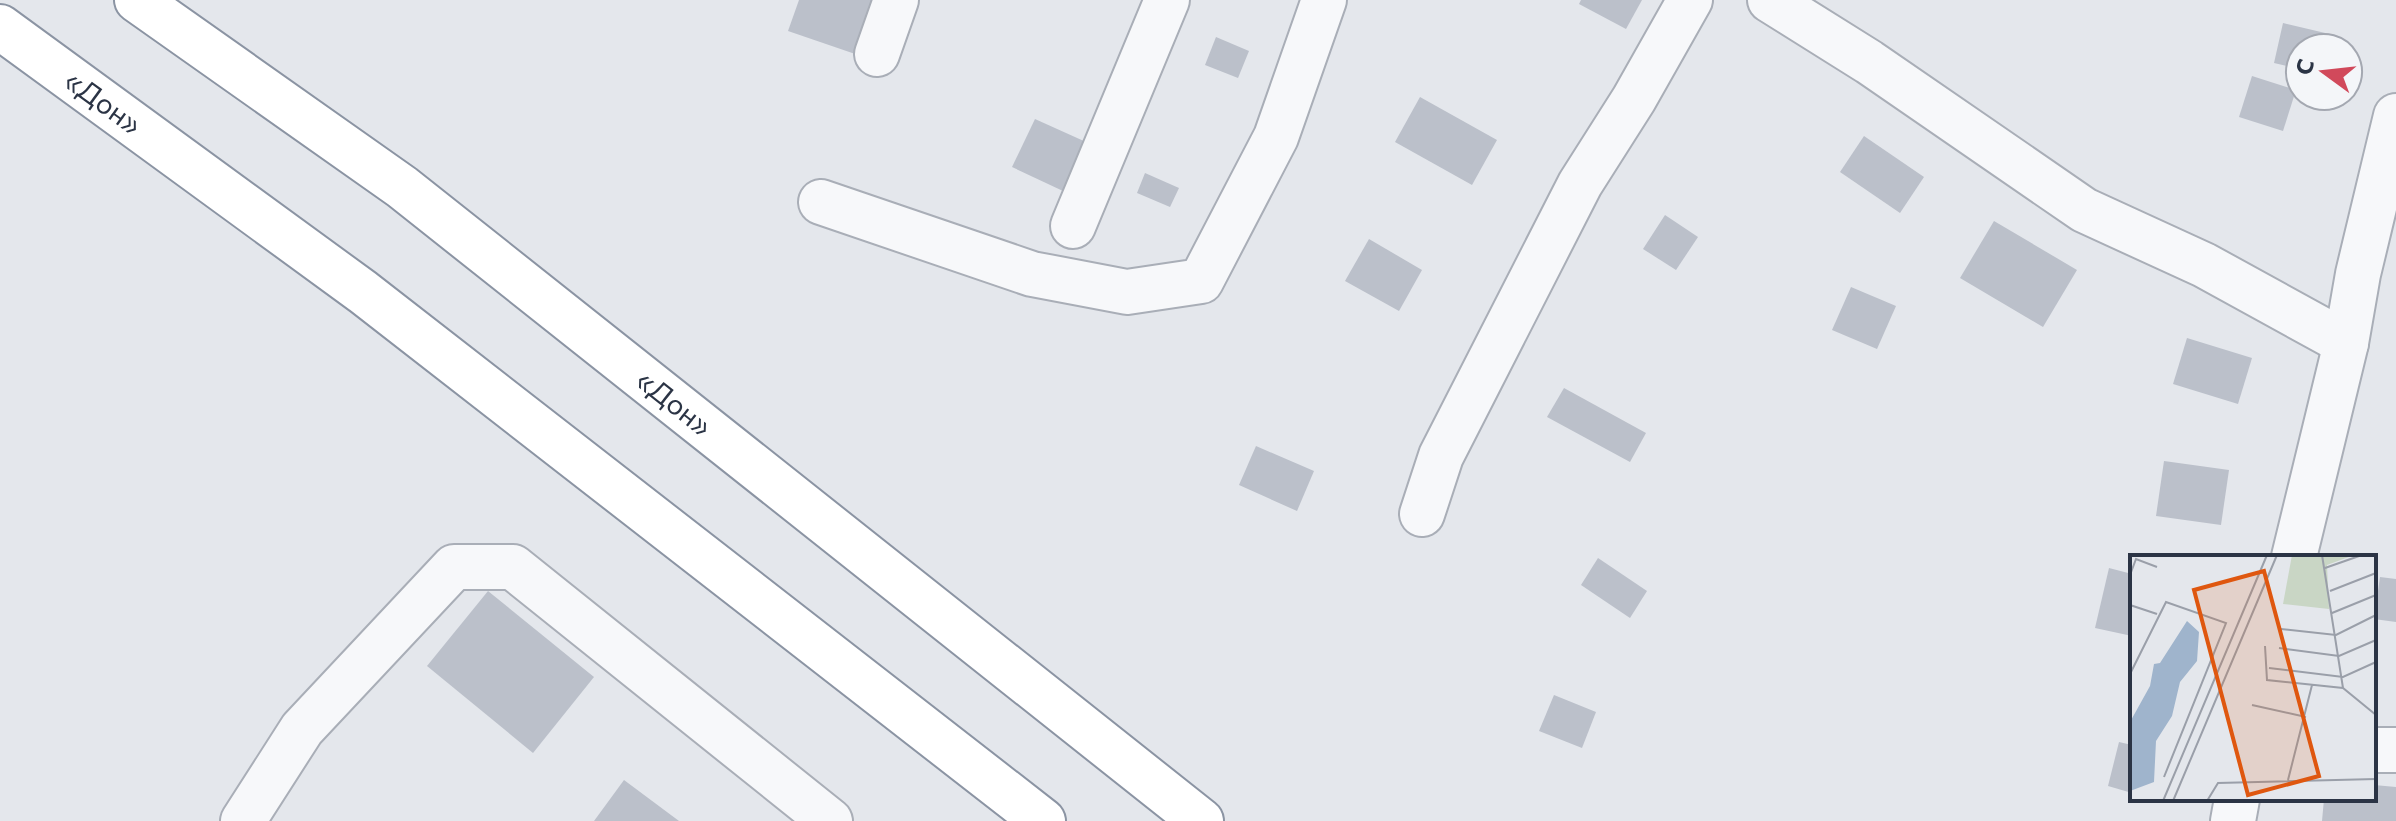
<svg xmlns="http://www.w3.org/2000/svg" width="2396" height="821" font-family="Commissioner,sans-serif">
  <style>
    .building { fill: #bbc0ca }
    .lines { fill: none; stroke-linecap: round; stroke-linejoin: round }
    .minor-casing { stroke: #a9aeb7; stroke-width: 48 }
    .highway-casing { stroke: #8b94a3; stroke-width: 48 }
    .minor { stroke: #f7f8fa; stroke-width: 44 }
    .highway { stroke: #fff; stroke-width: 44 }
    .labels { text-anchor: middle; stroke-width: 6; stroke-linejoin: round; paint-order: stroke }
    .street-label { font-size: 28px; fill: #2b3445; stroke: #f4f6f9 }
    .inset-road { fill: none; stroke: #9a9fa9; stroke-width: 2 }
    .view { fill: #df570f; fill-opacity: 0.15; stroke: #df570f; stroke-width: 4 }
    .inset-edge { fill: none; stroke: #2b3445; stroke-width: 4 }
  </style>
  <rect width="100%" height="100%" fill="#e4e7ec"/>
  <g class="building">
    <polygon points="799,0 880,0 861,56 788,31"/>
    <polygon points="1581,0 1642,0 1626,29 1579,4"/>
    <polygon points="2283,23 2338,36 2335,48 2300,48 2300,69 2274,63"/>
    <polygon points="1216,37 1249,51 1238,78 1205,65"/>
    <polygon points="2252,76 2296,90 2283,131 2239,117"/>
    <polygon points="1420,97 1497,140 1472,185 1395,142"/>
    <polygon points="1035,119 1086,142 1063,191 1012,167"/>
    <polygon points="1864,136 1924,177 1900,213 1840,172"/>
    <polygon points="1145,173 1179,188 1170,207 1137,193"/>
    <polygon points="1665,215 1698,237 1676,270 1643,249"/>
    <polygon points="1994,221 2077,270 2043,327 1960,278"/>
    <polygon points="1369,239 1422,270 1399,311 1345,281"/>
    <polygon points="1851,287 1896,306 1877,349 1832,330"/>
    <polygon points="2187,338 2252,358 2238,404 2173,384"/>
    <polygon points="1564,388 1646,433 1630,462 1547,417"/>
    <polygon points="1256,446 1314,471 1297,511 1239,485"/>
    <polygon points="2164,461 2229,470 2221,525 2156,516"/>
    <polygon points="1598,558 1647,591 1630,618 1581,585"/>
    <polygon points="2109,568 2132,574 2132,636 2095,628"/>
    <polygon points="2380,577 2396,579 2396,622 2374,619"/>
    <polygon points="488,591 594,677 533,753 427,666"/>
    <polygon points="1554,695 1596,712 1582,748 1539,731"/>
    <polygon points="2119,742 2132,745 2132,793 2108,786"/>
    <polygon points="624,780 679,821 594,821"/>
    <polygon points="2374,785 2396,787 2396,821 2322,821 2324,799 2374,799"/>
  </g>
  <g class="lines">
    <defs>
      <g id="minor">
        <polyline points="1770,0 1869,62 2084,210 2204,265 2346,343"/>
        <polyline points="877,54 896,0"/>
        <polyline points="821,202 1032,274 1127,292 1201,281 1276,137 1324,0"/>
        <polyline points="1073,226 1167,0"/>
        <polyline points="1422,514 1441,456 1580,184 1634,99 1690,0"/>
        <polyline points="2294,557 2346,343 2358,274 2396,116"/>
        <polyline points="2374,750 2396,750"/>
        <polyline points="243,821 302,729 454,567 513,567 830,821"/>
        <polyline points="2233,821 2237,799"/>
      </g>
      <g id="highway">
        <path id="s1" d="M 137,0 L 402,187 L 1201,821"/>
        <path id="s2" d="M 0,27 L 363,292 L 1043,821"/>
      </g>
    </defs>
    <use href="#minor" class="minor-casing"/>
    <use href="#highway" class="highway-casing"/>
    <use href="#minor" class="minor"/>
    <use href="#highway" class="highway"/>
  </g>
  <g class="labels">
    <g class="street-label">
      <text dy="10" stroke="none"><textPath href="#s2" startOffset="128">«Дон»</textPath></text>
      <text dy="10" stroke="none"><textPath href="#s1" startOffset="672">«Дон»</textPath></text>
    </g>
  </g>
  <g transform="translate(2130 555)">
    <rect width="246" height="246" fill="#e4e7ec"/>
    <path d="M 162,0 L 224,0 L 197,10 L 199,54 L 153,49 Z" fill="#c9d6c5"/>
    <path d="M 57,66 L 69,77 L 67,106 L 50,127 L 42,161 L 26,186 L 24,227 L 0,236 L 0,167 L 20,131 L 24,109 L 30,108 Z" fill="#9fb4cc"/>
    <path class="inset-road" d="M 192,0 L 213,133M 195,13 L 232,0M 0,20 L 6,4 L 27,12M 200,36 L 246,18M 0,50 L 27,59M 202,58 L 246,40M 151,74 L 206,80 L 246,60M 135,91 L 137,125 L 213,133 L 246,160M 149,93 L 209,101 L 246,85M 139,113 L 213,122 L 246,107M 0,119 L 36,47 L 96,68 L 34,222M 122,150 L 176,162M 158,225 L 182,130M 33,246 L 137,0M 43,246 L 147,0M 77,246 L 88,228 L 246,224"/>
    <path class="view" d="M 134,16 L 189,221 L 118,240 L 64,35 Z"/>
    <rect width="246" height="246" class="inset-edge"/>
  </g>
  <g transform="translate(2324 72) rotate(285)"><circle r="38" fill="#f4f6f9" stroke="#a4a8b1" stroke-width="2"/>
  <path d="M0-6L14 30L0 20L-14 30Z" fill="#d1495b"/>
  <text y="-12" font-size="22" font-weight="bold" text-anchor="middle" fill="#2b3445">С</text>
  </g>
</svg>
